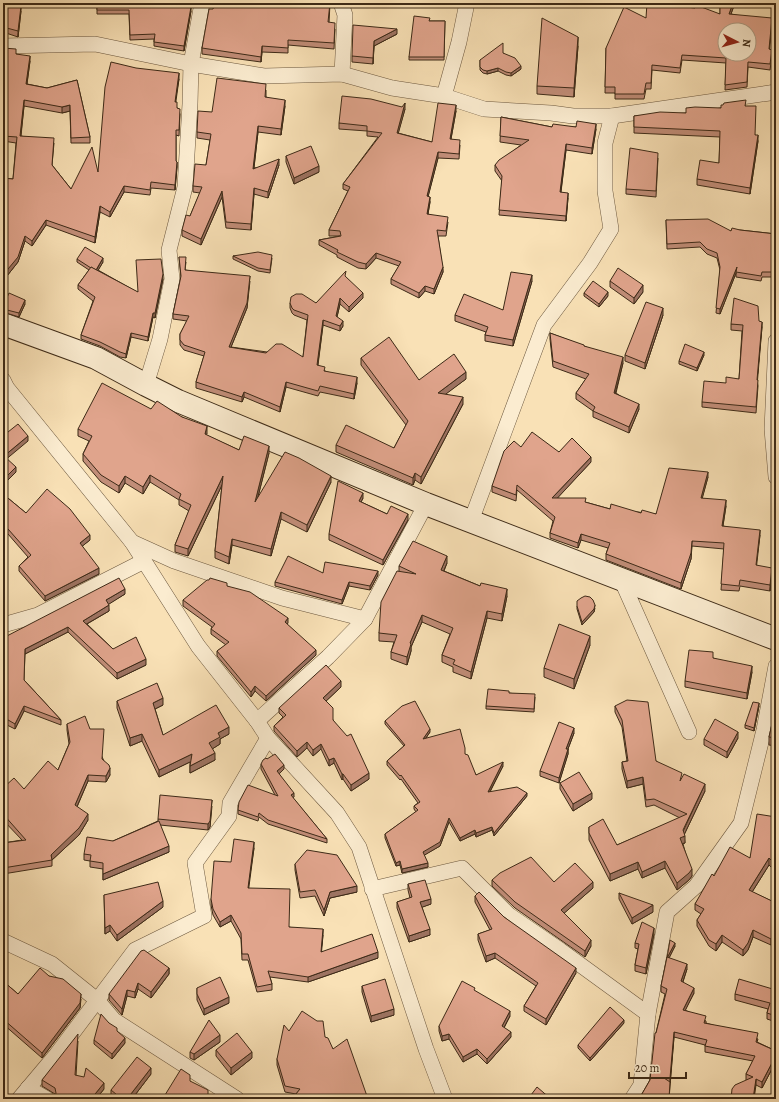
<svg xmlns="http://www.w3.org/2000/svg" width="779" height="1102" font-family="Alegreya,serif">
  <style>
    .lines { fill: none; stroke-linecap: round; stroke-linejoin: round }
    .street-casing { stroke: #6c583f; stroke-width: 16 }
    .secondary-casing { stroke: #3d2a17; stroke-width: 24 }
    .street { stroke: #fbecd0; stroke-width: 15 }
    .secondary { stroke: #fbecd0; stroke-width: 22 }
    .wall { fill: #c18d78; stroke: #3d2a17 }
    .shaded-wall { fill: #9d7362; stroke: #3d2a17 }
    .building { fill: #e0a48c; stroke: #3d2a17; fill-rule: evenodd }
  </style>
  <rect width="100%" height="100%" fill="#f9e1b6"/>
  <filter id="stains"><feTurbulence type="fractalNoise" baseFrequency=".005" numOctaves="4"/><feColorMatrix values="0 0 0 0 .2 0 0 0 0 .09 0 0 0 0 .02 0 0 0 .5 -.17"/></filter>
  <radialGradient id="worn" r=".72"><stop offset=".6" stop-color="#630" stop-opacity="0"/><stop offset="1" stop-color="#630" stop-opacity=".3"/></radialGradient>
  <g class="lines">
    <defs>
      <g id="street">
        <polyline points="341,3 345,15 342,74"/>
        <polyline points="3,46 95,44 191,64 264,76 342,74 392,88 444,96 484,109 551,113 573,116 612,116 776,92"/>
        <polyline points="444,96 459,42 467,3"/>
        <polyline points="776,341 772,429 776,477"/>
        <polyline points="3,380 7,388 132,542 198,646 257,721 268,738 337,813 359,847 426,1049 445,1099"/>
        <polyline points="146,385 160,339 172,279 169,250 185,187 190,104 191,64 202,3"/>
        <polyline points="471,521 544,325 590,263 611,229 605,191 605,143 612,116"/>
        <polyline points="132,542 174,561 282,598 365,619"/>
        <polyline points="621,579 689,732"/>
        <polyline points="3,625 38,615 144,561"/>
        <polyline points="257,721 328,657 365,619 426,504"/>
        <polyline points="372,889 462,868 509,915 560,950 648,1014"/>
        <polyline points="3,941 52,964 97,1000 114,1020 237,1099"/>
        <polyline points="28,1088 47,1099"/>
        <polyline points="19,1099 56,1055 135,950 204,916 195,863 229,816 230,803 268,738"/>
        <polyline points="632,1099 641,1085 648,1014 667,912 696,886 741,823 764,730 776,666"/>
      </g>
      <polyline id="secondary" points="3,324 96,358 146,385 178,401 426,504 776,639"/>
    </defs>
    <use href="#street" class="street-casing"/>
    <use href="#secondary" class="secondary-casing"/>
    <use href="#street" class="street"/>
    <use href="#secondary" class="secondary"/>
  </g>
  <g class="wall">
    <polygon points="97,3 191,11 184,51 154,46 154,39 130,40 129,14 97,14"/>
    <polygon points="215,3 330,3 329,23 335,29 334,49 288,45 288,53 262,52 261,62 202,54 202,48"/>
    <polygon points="404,3 415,3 414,5"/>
    <polygon points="720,3 735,3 731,14 772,23 769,49 772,55 770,70 748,67 747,87 725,90 726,63 682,60 680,73 652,70 651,89 646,89 644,99 615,99 615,93 605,93 606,48 646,18 720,14"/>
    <polygon points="3,4 21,11 18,37 3,32"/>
    <polygon points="429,21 445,21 444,60 409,60 409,57"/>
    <polygon points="397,34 374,46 373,64 352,62 352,56"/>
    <polygon points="578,46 574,97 537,94 537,86"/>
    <polygon points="3,48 16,54 30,61 27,84 47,88 77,80 90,137 90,143 71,143 70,111 62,113 24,106 21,136 54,143 52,165 71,189 98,172 179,79 175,102 177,108 180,114 179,136 176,135 176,161 177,167 175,190 151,188 150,195 124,192 110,217 100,212 95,243 46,225 32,246 25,241 18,262 3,281 3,240 4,211 3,210 3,178 13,179 16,143 3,141"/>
    <polygon points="503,53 521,69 511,76 506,75 498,71 487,74 483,73 480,70 480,60"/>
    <polygon points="266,90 266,97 285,106 281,135 258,132 254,168 279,165 268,198 254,194 251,230 226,228 222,197 201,245 182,236 182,230 190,216 200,193 193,192 193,186 206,165 210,140 197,138 197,132 212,112"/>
    <polygon points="746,106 755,135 758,141 750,194 697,185 697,179 719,163 720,137 634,133 634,116 686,113 721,108"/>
    <polygon points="405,109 398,133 432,142 456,111 451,139 460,145 459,159 438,158 428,196 430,202 428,214 448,222 446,236 438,236 443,272 434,294 425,291 419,298 391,284 391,279 399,266 376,258 366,269 358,268 337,257 337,255 319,245 319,240 340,236 329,236 329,230 348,191 343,189 343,184 378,137 367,136 367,131 339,129 339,123"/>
    <polygon points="501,117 552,127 576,127 596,129 592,154 566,150 561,192 568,198 566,221 499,215 502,181 495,171 495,165 521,145 500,142"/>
    <polygon points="286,156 319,172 294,184 286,162"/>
    <polygon points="658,158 656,197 626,194 626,189"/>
    <polygon points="666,220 731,231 740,230 776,234 776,277 762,277 761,281 736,277 736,273 720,314 716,313 720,270 717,258 707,254 700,247 667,249"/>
    <polygon points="233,256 272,258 270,273 258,271 233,259"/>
    <polygon points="179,257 186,262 185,270 250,281 247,308 231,347 303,357 307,320 294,315 292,313 290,308 290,303 316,303 346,277 363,298 349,312 340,304 337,317 343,326 340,331 323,325 318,365 325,371 357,383 354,399 320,392 318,396 286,387 280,412 244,397 242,402 196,388 196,382 204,356 184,350 180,345 180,334 187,321 173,319 173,314 181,277"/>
    <polygon points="77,259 103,262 98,270 137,292 163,279 155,318 153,317 148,341 131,337 126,358 120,357 100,346 81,339 81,335 93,301 78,289 78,285 89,270 77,262"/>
    <polygon points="532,281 513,346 485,341 485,335 486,332 455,321 455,315 503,310"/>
    <polygon points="610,281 643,292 634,304 610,287"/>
    <polygon points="584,293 608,296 599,307 584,296"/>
    <polygon points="25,304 19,317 3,312 3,307"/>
    <polygon points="663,315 645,369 625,361 625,355"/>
    <polygon points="759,321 762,327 757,380 758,386 756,413 702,407 702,402 726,383 739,379 742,331 731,330 731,324"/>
    <polygon points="550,333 584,346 623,363 616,393 639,409 629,433 593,417 593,411 576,399 576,393 586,379 553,367 550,339"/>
    <polygon points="704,355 697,371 679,364 679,361"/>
    <polygon points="361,358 419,380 466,379 445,394 463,404 421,484 415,480 413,485 336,452 336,445 394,448 406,425 361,365"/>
    <polygon points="151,409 182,417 207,433 206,435 239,450 269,453 258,497 331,482 307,532 281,519 271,556 232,545 229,564 215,558 215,551 222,485 188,556 175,552 175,545 189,511 179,505 179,500 150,482 143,494 125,483 119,493 101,482 83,461 83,454 89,441 78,436 78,429"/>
    <polygon points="521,447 559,452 591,462 557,498 585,502 610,509 656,514 708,477 702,498 726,506 723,526 760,535 756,565 772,574 770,591 740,586 739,591 721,590 724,549 692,546 691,559 681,589 606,560 606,554 608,548 581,540 578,548 550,538 550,533 553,521 517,490 516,501 492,492 492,486"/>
    <polygon points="3,494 26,513 90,540 82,546 99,574 45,601 19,571 19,566 28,557 8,534 3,530"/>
    <polygon points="363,498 361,502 387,514 408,520 383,565 329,540 329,534"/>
    <polygon points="447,563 444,571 480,586 507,596 502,621 487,618 471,679 453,672 453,667 442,662 442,655 450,634 422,622 411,647 411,651 407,665 391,659 391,652 394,642 379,641 379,633 399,571 399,566"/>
    <polygon points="323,573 378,575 370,590 349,586 342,604 275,586 275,582"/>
    <polygon points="227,586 288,623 287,624 316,655 266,701 255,691 251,697 217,656 217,651 226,645 211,634 211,629 212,627 183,606 183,600"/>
    <polygon points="125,594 108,604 109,611 87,624 113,649 146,665 117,679 68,632 25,654 24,680 61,720 61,725 24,711 15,729 3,723 3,638"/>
    <polygon points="577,606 595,608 594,612 582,625 577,609"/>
    <polygon points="590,645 574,689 544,677 544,668"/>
    <polygon points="713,658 752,672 747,699 685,687 685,681"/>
    <polygon points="341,687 326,701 333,720 369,779 351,791 343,779 342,780 334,763 329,766 321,749 313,756 307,748 297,757 274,731 274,726 283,717 279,713 279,708"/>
    <polygon points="509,693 535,697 534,712 486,709 486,706"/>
    <polygon points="117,701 163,705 155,709 163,735 229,734 220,739 220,744 212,749 215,760 190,773 190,762 159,777 142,741 130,746 117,708"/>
    <polygon points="615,706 656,761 682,779 705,791 684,835 685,843 683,844 692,876 689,880 677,890 665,868 642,878 638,869 610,881 589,840 589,827 617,845 680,818 654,805 646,807 643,784 627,788 622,769 622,762 627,761 622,727 615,712"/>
    <polygon points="759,706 754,731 745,728 745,725"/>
    <polygon points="776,706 776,746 769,745 769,737"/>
    <polygon points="385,721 430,732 426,738 465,754 476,775 503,766 490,792 527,796 494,836 492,830 476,837 475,834 460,841 449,822 440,846 424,855 428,867 402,873 400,865 396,866 385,838 385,834 416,812 414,809 414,806 418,803 401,779 400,780 387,765 387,761 404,746 385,724"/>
    <polygon points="67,724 90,729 110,775 106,782 88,781 77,807 88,820 79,835 52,860 52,866 3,874 3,843 22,840 3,820 3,788 24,789 58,770 69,744 67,730"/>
    <polygon points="574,733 568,749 568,754 559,783 540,776 540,771"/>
    <polygon points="738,738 727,758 704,745 704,739"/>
    <polygon points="267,759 284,769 279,774 294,797 293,798 327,839 327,843 268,824 259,817 258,821 238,814 238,810 275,795 261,769 261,764"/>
    <polygon points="560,783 592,799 573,811 560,789"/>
    <polygon points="212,806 210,827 208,830 160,825 169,852 103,880 103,869 90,867 90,861 84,860 84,854 113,841 158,821 158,819"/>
    <polygon points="776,817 776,872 769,865 752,892 776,903 776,934 771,945 753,937 748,950 743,956 722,942 716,951 709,946 697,926 697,920 701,914 695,910 695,904 714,876 750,858"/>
    <polygon points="254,848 248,888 289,927 323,935 321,952 378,958 308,982 270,977 272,984 272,990 257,992 248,960 242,960 241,939 231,921 220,927 213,915 211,905 211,899 231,862"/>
    <polygon points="295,864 357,892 330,898 324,916 315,896 300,898 295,870"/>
    <polygon points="492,880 554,882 593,888 564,913 591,946 585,957 515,908 492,886"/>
    <polygon points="408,884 431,904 422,907 430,935 409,942 397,908 397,902 410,898 408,890"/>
    <polygon points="619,893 653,912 632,924 619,899"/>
    <polygon points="104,895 163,907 117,941 110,931 105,934"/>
    <polygon points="475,896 504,917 576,973 546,1025 524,1011 524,1006 536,986 495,958 486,962 478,940 478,934 490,930 475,902"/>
    <polygon points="654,934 646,974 635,971 635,965 638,949 635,948 635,943"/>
    <polygon points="675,946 669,958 687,969 683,982 694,993 685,1010 706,1021 706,1023 758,1039 757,1042 776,1051 776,1065 774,1065 762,1088 746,1080 746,1074 753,1061 705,1052 705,1045 674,1037 669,1099 639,1099 650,1080 656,1033 665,994 661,992 661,986 667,958"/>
    <polygon points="169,968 169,974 151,998 138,989 135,998 127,996 122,1015 109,1000 109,994"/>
    <polygon points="49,976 81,999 80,1008 42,1058 3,1024 3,981 18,994"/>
    <polygon points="362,986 394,1015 371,1022 362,992"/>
    <polygon points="197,988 229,1003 204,1015 197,1000"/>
    <polygon points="776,990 776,1022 767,1019 767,1013 768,1009 735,1000 735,994"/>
    <polygon points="475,991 510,1016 504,1028 511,1037 487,1064 477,1054 463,1062 449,1039 442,1041 439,1031 439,1026"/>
    <polygon points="624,1023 590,1061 578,1048 578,1045"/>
    <polygon points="289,1031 325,1037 333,1049 296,1094 285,1092 277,1065 277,1059"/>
    <polygon points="117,1032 125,1043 112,1059 94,1044 94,1040"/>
    <polygon points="78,1041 76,1076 104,1089 96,1099 53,1099 55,1096 55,1094 42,1086 42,1080"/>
    <polygon points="220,1042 194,1060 190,1058 190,1052"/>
    <polygon points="216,1050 252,1058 231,1075 216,1056"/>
    <polygon points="151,1074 132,1099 114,1099 111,1096 111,1090"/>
    <polygon points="190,1081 208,1099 165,1099"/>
  </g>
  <g class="shaded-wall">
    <polygon points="733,3 735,3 729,19 729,14"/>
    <polygon points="21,6 21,11 18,37 18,31"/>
    <polygon points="191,7 191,11 184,51 184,46"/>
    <polygon points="772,18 772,23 769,55 769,49"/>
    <polygon points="397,29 397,34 374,46 373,64 374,41"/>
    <polygon points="578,37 578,46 574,97 574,88"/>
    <polygon points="262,46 262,52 261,62 261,57"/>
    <polygon points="30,56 30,61 26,90 26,84"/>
    <polygon points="521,66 521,69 511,76 511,73"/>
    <polygon points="498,68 498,71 487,74 487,71"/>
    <polygon points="179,73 179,79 175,108 175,102"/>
    <polygon points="24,100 24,106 20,142 20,136"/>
    <polygon points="285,100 285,106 281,135 281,129"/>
    <polygon points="405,103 405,109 397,138 397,133"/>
    <polygon points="70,105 70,111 62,113 62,107"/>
    <polygon points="456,105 456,111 450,144 450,139"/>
    <polygon points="596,124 596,129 592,154 592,148"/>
    <polygon points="258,126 258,132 253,175 253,169"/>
    <polygon points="758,135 758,141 750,194 750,188"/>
    <polygon points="566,144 566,150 560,198 560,192"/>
    <polygon points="438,152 438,158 427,201 427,196"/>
    <polygon points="279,159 279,165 268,198 268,192"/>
    <polygon points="177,162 177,167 175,190 175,185"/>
    <polygon points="319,166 319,172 294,184 294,178"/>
    <polygon points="124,186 124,192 110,217 110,212"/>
    <polygon points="254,188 254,194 251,230 251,224"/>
    <polygon points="222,191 222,197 201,245 201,239"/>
    <polygon points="568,193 568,198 566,221 566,216"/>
    <polygon points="430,197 430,202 427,219 427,214"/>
    <polygon points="100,206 100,212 95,243 95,237"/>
    <polygon points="46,220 46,225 32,246 32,241"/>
    <polygon points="25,236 25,241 18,262 3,281 3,275"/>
    <polygon points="376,253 376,258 366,269 366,264"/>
    <polygon points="103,258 103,262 96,274 96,271"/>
    <polygon points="443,267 443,272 434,294 434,289"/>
    <polygon points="737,267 736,273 720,314 720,309"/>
    <polygon points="163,274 163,279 155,318 155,313"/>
    <polygon points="532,275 532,281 513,346 513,340"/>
    <polygon points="250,276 247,308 229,352 229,347"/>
    <polygon points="643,285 643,292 634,304 634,298"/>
    <polygon points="425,286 425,291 419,298 419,293"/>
    <polygon points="608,292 608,296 599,307 599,304"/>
    <polygon points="363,293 363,298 349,312 349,307"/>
    <polygon points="340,298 340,304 336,321 336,316"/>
    <polygon points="25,300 25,304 19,317 19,313"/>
    <polygon points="663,308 663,315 645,369 645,363"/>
    <polygon points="153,313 153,317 148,341 148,337"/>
    <polygon points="323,320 323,325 317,370 317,365"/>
    <polygon points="343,321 343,326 340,331 340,326"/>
    <polygon points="762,322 762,327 757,386 757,380"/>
    <polygon points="131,333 131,337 126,358 126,354"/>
    <polygon points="704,352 704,355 697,371 697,368"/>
    <polygon points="623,357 623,363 614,398 614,393"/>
    <polygon points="466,372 466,379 438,400 438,393"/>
    <polygon points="357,377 357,383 354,399 354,394"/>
    <polygon points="286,382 286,387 280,412 280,407"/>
    <polygon points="244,392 244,397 242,402 242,397"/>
    <polygon points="463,397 463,404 421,484 421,477"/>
    <polygon points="639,404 639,409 629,433 629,427"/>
    <polygon points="207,426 207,433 205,441 205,434"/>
    <polygon points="28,436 28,441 4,461 4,456"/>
    <polygon points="269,446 269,453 255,508 255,502"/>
    <polygon points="591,457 591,462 552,504 552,498"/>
    <polygon points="16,467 16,472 3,485 3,480"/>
    <polygon points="708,472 708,477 701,503 701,498"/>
    <polygon points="415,473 415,480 413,485 413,478"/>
    <polygon points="150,475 150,482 143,494 143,487"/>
    <polygon points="125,476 125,483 119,493 119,486"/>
    <polygon points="223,476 223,483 188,556 188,549"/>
    <polygon points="331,476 331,482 307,532 307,525"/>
    <polygon points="363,493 363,498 359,506 359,501"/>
    <polygon points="726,500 726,506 722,531 722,526"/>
    <polygon points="281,512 281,519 271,556 271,549"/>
    <polygon points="408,514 408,520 383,565 383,560"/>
    <polygon points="760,530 760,535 756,571 756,565"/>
    <polygon points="581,534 581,540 578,548 578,543"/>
    <polygon points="90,535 90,540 80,548 80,543"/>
    <polygon points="232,539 232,545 229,564 229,557"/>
    <polygon points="692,541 691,559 681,589 681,583"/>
    <polygon points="447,556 447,563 441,577 441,570"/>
    <polygon points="99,568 99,574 45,601 45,596"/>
    <polygon points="772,568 772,574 770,591 770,585"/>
    <polygon points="378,571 378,575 370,590 370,586"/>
    <polygon points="349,582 349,586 342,604 342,600"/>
    <polygon points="125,589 125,594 106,606 106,600"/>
    <polygon points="507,589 507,596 502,621 502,614"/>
    <polygon points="109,605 109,611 83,626 83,621"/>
    <polygon points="595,605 594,612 582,625 582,622"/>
    <polygon points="487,611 487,618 471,679 471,672"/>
    <polygon points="422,615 422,622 411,647 411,651 407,665 407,657 410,643"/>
    <polygon points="288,618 288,623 285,627 285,622"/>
    <polygon points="68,627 68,632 25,654 25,649"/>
    <polygon points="590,636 590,645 574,689 574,679"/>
    <polygon points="316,650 316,655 266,701 266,696"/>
    <polygon points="146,659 146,665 117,679 117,673"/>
    <polygon points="752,666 752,672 747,699 747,693"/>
    <polygon points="341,681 341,687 323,704 323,698"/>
    <polygon points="255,686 255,691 251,697 251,692"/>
    <polygon points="163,698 163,705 153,710 153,703"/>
    <polygon points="759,703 759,706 754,731 754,728"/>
    <polygon points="24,706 24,711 15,729 15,724"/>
    <polygon points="229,727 229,734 220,739 220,744 209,751 209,743 218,733"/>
    <polygon points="574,728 574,733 566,754 566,749"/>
    <polygon points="430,729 430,732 423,742 423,739"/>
    <polygon points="738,732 738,738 727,758 727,752"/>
    <polygon points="142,734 142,741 130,746 130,738"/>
    <polygon points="307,742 307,748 297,757 297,751"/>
    <polygon points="321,744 321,749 313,756 313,750"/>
    <polygon points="568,749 568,754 559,783 559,778"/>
    <polygon points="215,753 215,760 190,773 190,766"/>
    <polygon points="192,754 192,761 159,777 159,770"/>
    <polygon points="334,758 334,763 329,766 329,760"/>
    <polygon points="503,762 503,766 488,795 488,792"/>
    <polygon points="284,765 284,769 277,776 277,771"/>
    <polygon points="110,768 110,775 106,782 106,776"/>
    <polygon points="369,773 369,779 351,791 351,785"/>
    <polygon points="342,774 343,774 343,779 342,780"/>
    <polygon points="88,775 88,781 75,811 75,805"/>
    <polygon points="643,777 643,784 627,788 627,781"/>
    <polygon points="705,784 705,791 683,837 685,836 685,843 680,844 680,838"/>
    <polygon points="294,793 294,797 291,800 291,795"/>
    <polygon points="527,793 527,796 494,836 494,833"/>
    <polygon points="592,793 592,799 573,811 573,804"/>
    <polygon points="212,800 210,827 208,830 208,824"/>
    <polygon points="88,814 88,820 79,835 52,860 51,855"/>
    <polygon points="449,818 449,822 440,846 423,856 423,852"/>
    <polygon points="492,827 492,830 476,837 476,833"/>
    <polygon points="475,830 475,834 460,841 460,838"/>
    <polygon points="254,842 254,848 248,894 248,888"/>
    <polygon points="169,846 169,852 103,880 103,874"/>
    <polygon points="769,858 769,865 749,897 749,890"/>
    <polygon points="400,861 400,865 396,866 396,863"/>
    <polygon points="665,861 665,868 642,878 642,872"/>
    <polygon points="638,862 638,869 610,881 610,874"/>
    <polygon points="428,863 428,867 402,873 402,869"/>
    <polygon points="692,869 692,876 689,880 677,890 677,883"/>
    <polygon points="593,882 593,888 561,916 561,910"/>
    <polygon points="357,886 357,892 330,898 324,916 324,910 330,892"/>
    <polygon points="431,899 431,904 420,908 420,902"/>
    <polygon points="163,901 163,907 117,941 117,935"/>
    <polygon points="653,905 653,912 632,924 632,918"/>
    <polygon points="231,915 231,921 220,927 220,922"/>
    <polygon points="110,925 110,931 105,934 105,928"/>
    <polygon points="654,928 654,934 646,974 646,968"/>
    <polygon points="776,928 776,934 771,945 771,939"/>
    <polygon points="323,929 323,935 321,958 321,952"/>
    <polygon points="430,929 430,935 409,942 409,936"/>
    <polygon points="753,930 753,937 748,950 743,956 743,950"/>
    <polygon points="722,935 722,942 716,951 716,944"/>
    <polygon points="591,940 591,946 585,957 585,951"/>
    <polygon points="675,943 675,946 667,962 667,958"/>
    <polygon points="5,947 5,952 3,957 3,951"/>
    <polygon points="378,952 378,958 308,982 308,977"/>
    <polygon points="495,953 495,958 486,962 486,956"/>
    <polygon points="687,964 687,969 681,987 681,981"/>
    <polygon points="169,968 169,974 151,998 151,992"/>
    <polygon points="576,968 576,973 546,1025 546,1019"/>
    <polygon points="138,983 138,989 135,998 135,992"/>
    <polygon points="694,988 694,993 683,1015 683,1010"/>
    <polygon points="127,990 127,996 122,1015 122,1009"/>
    <polygon points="81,994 80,1008 42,1058 42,1053"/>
    <polygon points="229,997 229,1003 204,1015 204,1009"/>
    <polygon points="394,1009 394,1015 371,1022 371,1016"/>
    <polygon points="510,1011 510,1016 502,1031 502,1026"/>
    <polygon points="624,1020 624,1023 590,1061 590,1058"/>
    <polygon points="511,1032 511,1037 487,1064 487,1059"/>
    <polygon points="674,1032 674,1037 670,1083 670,1078"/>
    <polygon points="449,1034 449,1039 442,1041 442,1036"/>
    <polygon points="220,1035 220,1042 194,1060 194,1054"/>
    <polygon points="125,1038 125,1043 112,1059 112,1054"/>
    <polygon points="477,1049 477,1054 463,1062 463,1057"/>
    <polygon points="252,1052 252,1058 231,1075 231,1068"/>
    <polygon points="774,1059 774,1065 762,1088 762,1082"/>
    <polygon points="151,1068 151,1074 132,1099 127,1099"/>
    <polygon points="756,1079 756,1085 754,1099 753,1099"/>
    <polygon points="104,1083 104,1089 96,1099 91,1099"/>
  </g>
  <g class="building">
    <polygon points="97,3 189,3 191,7 184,46 154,42 155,34 130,35 129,10 97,10"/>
    <polygon points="215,3 330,3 328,22 335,23 334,43 288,40 288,48 262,46 261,57 202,48 209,9 213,9"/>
    <path d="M 647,3 L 695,8 L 696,5 L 720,14 L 720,3 L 733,3 L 729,14 L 772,18 L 769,49 L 772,50 L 770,64 L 748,62 L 747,82 L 725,85 L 726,58 L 682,55 L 680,68 L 652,65 L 651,83 L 646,83 L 644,94 L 615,94 L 615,87 L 605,87 L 606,48 L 624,7 L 646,18 ZM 725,30 L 749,30 L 749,54 L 725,54 Z"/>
    <polygon points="3,4 21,6 18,31 3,27"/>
    <polygon points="414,16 430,18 429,21 445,21 444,57 409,57"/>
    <polygon points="542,18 578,37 574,88 537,86"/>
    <polygon points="353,25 397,29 374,41 373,58 352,56"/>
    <polygon points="503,43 503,53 515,58 521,66 511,73 506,72 498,68 487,71 483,70 480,67 480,60"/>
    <polygon points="3,48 16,49 16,54 30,56 26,84 47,88 77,80 90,137 71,138 70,105 62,107 24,100 20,136 54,138 52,165 71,189 92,147 98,172 105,87 111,62 136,68 179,73 175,102 177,102 177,108 180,109 179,130 176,130 176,161 177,162 175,185 151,182 150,190 124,186 110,212 100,206 95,237 46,220 32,241 25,236 18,257 3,275 3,240 4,205 3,204 3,178 13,179 17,137 3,136 3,93 4,94 3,91"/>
    <polygon points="217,78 266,84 265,97 285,100 281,129 258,126 253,169 279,159 268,192 254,188 251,224 226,222 222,191 201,239 182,230 186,215 190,216 202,187 193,186 195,164 206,165 211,134 197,132 198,111 212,112"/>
    <polygon points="342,96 371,99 402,107 405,103 397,133 432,142 438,103 456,105 450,139 460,140 459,154 438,152 427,196 430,197 427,214 448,217 446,231 437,230 443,267 434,289 425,286 419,293 391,279 401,262 376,253 366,264 358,262 337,252 338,250 319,240 341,236 340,231 329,230 350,187 343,184 382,133 367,131 367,126 339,123"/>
    <polygon points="746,100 745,106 756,106 755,135 758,135 750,188 697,179 700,160 719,163 720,131 634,127 634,116 660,112 686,113 686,108 695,107 721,108 721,105 723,105 724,103"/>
    <polygon points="501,117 552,127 553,124 576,127 577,121 596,124 592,148 566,144 560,192 568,193 566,216 499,210 502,176 495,165 499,160 529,140 500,136"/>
    <polygon points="311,146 319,166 294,178 286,156"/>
    <polygon points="630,148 658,153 656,191 626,189"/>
    <polygon points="708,219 731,231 732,228 740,230 776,234 776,272 762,272 761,276 736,272 737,267 720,309 716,308 720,267 717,253 707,249 700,242 667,244 666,220"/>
    <polygon points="85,247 103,258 96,270 91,267 91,268 77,259"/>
    <polygon points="258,252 272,255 270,270 258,268 233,256"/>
    <polygon points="179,257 186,257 185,270 250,276 247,303 229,347 266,353 276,344 282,344 303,357 308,315 294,310 292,308 290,303 291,297 296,294 302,294 316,303 346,271 345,276 363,293 349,307 340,298 336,316 343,321 340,326 323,320 317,365 325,367 324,371 357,377 354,394 320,386 318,391 286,382 280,407 244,392 242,397 196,382 205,352 184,345 180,340 180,334 189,316 173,314 181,276"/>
    <polygon points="161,259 163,274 155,313 153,313 148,337 131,333 126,354 120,352 100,342 81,335 95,297 78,285 91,267 138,292 136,260"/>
    <polygon points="618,268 643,285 634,298 610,281"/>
    <polygon points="511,272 532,275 513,340 485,335 488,327 455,315 464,294 503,310"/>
    <polygon points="593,281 608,292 599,304 584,293"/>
    <polygon points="9,293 25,300 19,313 3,309 3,307"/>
    <polygon points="734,298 758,306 759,321 762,322 757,380 758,380 756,407 702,402 704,381 726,383 726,377 739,379 743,325 731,324"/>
    <polygon points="646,302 663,308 645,363 625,355"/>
    <polygon points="550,333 584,345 584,346 623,357 614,393 639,404 629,427 593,411 595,407 576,393 589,374 553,361"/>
    <polygon points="389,337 419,380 454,354 466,372 438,393 463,397 421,477 415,473 413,478 336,445 346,425 394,448 408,421 361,358"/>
    <polygon points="685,344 704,352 697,368 679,361"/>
    <polygon points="102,383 151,409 157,401 182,417 207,426 205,434 239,450 244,436 269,446 255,502 285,452 299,458 331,476 307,525 281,512 271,549 232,539 229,557 215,551 223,476 188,549 175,545 191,505 179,499 181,494 150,475 143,487 125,476 119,486 101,475 83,454 92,436 78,429"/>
    <polygon points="18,424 28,436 4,456 16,467 3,480 3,436"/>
    <polygon points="532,432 559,452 572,438 591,457 552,498 586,498 585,502 610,509 611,504 641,513 642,510 656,514 669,468 708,472 701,498 726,500 722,526 760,530 756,565 772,568 770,585 740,580 739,586 721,584 724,543 692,541 691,553 681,583 606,554 610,543 581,534 578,543 550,533 555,517 517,485 516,495 492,486 504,451 514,441 521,447"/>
    <polygon points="338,481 363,493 359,501 387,514 391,506 408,514 383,560 329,534"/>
    <polygon points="47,489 70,509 90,535 80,543 99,568 45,596 19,566 31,555 8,529 3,524 3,494 26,513"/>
    <polygon points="413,541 447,556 441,570 480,586 481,583 507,589 502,614 487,611 471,672 453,664 455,660 442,655 453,628 422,615 410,643 411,644 407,657 391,652 397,635 379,633 381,602 397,571 416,574 399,566"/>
    <polygon points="288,556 323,573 325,562 378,571 370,586 349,582 342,600 275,582"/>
    <polygon points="119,578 125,589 106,600 109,605 83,621 113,649 136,637 146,659 117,673 68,627 25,649 24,680 61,720 24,706 15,724 3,717 3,648 5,648 3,638"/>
    <polygon points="210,578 227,583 227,586 250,592 288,618 285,622 316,650 266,696 255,686 251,692 217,651 229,642 211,629 215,624 183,600 207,580 209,580"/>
    <polygon points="585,596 590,597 593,600 595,605 594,609 582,622 577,606 577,601 581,598"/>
    <polygon points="559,624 590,636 574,679 544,668"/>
    <polygon points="689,650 713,652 713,658 752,666 747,693 685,681"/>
    <polygon points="326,665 341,681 323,698 333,708 333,720 347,736 351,734 369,773 351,785 343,774 342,774 334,758 329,760 321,744 313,750 307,742 297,751 274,726 286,715 279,708"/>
    <polygon points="157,683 163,698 153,703 163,735 216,705 229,727 218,733 220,737 209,743 215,753 190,766 192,754 159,770 142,734 130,738 117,701"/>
    <polygon points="488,689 509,691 509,693 535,694 534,709 486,706"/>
    <polygon points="627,700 648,702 656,761 682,773 680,781 684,774 705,784 683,830 685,836 680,838 692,869 689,873 677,883 665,861 642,872 638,862 610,874 589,833 589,827 603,819 617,845 687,814 654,799 646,800 643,777 627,781 622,762 628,761 622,720 615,706"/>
    <polygon points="415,701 430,729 423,739 460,729 465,748 465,754 468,755 476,775 503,762 488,792 517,787 527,793 494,833 492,827 476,833 475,830 460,838 449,818 440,842 423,852 428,863 402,869 400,861 396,863 385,834 418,810 414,806 420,802 401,775 400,776 387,761 405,745 385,721 402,706"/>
    <polygon points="753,702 759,703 754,728 745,725"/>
    <polygon points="776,706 776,738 769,737"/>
    <polygon points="85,716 90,729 104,729 102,759 109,765 110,768 106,776 88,775 75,805 88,814 79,828 51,855 52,860 3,868 3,843 26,840 3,814 3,788 14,778 24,789 48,761 58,770 70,742 67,724"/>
    <polygon points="715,719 738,732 727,752 704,739"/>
    <polygon points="559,722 574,728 566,749 568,749 559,778 540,771"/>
    <polygon points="275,754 284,765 277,771 294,793 291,795 327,839 268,820 259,813 258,817 238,810 239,802 248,785 278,796 261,764 263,760 266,758 267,759"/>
    <polygon points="579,772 592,793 573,804 560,783"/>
    <polygon points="160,795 212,800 210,821 208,824 158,819"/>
    <polygon points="757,814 776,817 776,865 769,858 749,890 776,903 776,928 771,939 753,930 748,943 743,950 722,935 716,944 709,940 697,920 704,909 695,904 712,874 714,876 730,847 750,858"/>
    <polygon points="159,821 169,846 103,874 103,863 90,861 91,855 84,854 87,837 113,841"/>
    <polygon points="234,839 254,842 248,888 290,889 289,927 323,929 321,952 372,934 378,952 308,977 268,971 272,984 257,987 248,954 242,954 241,933 231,915 220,922 213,909 211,899 214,861 231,862"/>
    <polygon points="307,850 337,855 357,886 330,892 324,910 315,890 300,892 295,864"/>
    <polygon points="531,857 554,882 575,863 593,882 561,910 591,940 585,951 515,902 492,880 500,873"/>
    <polygon points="425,880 431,899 420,902 430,929 409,936 397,902 412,897 408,884"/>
    <polygon points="158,882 163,901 117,935 110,925 105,928 104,895"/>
    <polygon points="479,892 504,917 576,968 546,1019 524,1006 538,983 495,953 486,956 478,934 492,929 475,896"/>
    <polygon points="619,893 653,905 632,918"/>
    <polygon points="642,922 654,928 646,968 635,965 639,944 635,943"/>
    <polygon points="670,940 675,943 667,958"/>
    <polygon points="3,946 5,947 3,951"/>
    <polygon points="144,950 169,968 151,992 138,983 135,992 127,990 122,1009 109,994 141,951"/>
    <polygon points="667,957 687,964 681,981 694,988 683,1010 706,1016 704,1023 758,1033 756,1042 776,1051 776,1060 774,1059 762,1082 756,1079 753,1099 731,1099 732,1089 735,1085 753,1077 746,1074 755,1056 705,1046 707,1040 674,1032 670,1078 664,1078 670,1082 669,1099 639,1099 650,1080 655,1033 656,1033 667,989 661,986"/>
    <polygon points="40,968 49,976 63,979 81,994 80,1003 42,1053 3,1019 3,981 18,994"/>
    <polygon points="220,977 229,997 204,1009 197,994 197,988"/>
    <polygon points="385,979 394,1009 371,1016 362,986"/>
    <polygon points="739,979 776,990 776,1016 767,1013 770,1003 735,994"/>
    <polygon points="462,981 475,988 474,990 510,1011 502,1026 511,1032 487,1059 477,1049 463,1057 449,1034 442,1036 439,1026"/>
    <polygon points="610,1007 624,1020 590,1058 578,1045"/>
    <polygon points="302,1011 317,1021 323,1021 325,1037 328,1038 333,1049 347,1039 368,1099 292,1099 300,1089 285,1086 277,1059 284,1025 289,1031"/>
    <polygon points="101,1014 109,1023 117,1028 117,1031 125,1038 112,1054 94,1040"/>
    <polygon points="209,1020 220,1035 194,1054 190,1052"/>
    <polygon points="237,1033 252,1052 231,1068 216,1050"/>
    <polygon points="78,1034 75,1075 84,1077 86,1068 104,1083 91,1099 53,1099 55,1098 56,1093 55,1088 42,1080"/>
    <polygon points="137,1057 151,1068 127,1099 122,1099 111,1090"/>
    <polygon points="181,1069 190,1075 190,1081 208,1090 208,1097 207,1099 189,1099 183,1096 182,1099 165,1099 165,1095"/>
    <polygon points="537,1087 551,1099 528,1099"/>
    <polygon points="33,1095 41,1099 30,1099"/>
    <polygon points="694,1095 701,1099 693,1099"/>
  </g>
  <rect width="779" height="1102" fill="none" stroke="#f9e1b6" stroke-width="16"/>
  <rect x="4" y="4" width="771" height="1094" fill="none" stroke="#3d2a17" stroke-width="2"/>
  <rect x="8" y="8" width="763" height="1086" fill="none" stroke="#3d2a17"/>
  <g transform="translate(737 42) rotate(96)"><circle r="19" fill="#fbecd0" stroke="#af9e86"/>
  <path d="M0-3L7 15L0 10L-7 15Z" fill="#8f2418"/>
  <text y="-6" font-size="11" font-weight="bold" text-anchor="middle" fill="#3d2a17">N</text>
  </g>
  <path d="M629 1072v6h57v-6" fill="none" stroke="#3d2a17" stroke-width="2"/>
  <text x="635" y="1072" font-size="12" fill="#3d2a17" stroke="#fbecd0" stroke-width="3" paint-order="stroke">20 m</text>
  <rect width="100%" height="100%" filter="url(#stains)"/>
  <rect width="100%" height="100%" fill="url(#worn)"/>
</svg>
